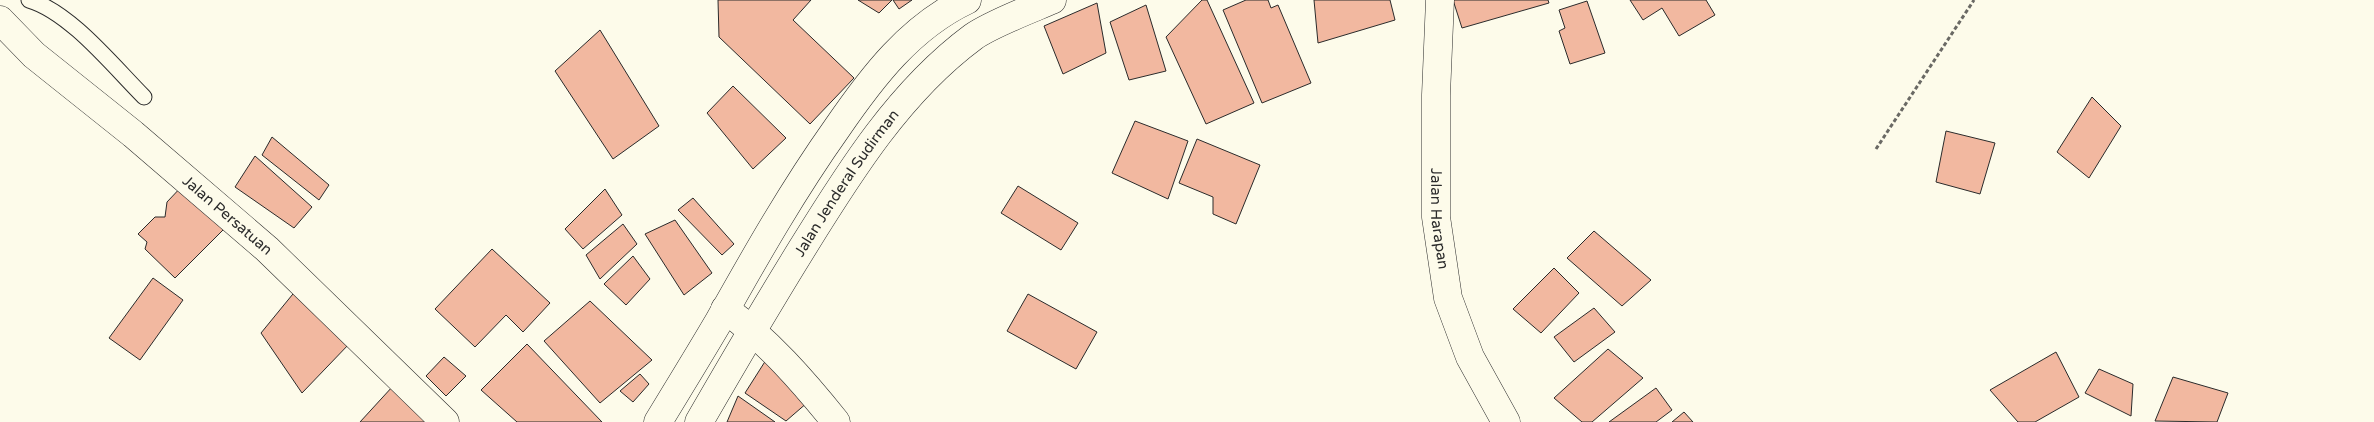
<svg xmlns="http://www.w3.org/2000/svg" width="2374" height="422" font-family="'Varela Round',sans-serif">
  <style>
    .building { fill: #f2b8a0; stroke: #2b2b2b }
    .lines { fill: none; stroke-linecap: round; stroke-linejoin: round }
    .lane-casing { stroke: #2b2b2b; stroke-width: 17 }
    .street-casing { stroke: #2b2b2b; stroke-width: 29 }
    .secondary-casing { stroke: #2b2b2b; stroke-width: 29 }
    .path { stroke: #6a6964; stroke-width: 3; stroke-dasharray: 4 2.5; stroke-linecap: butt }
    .lane { stroke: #fdfbea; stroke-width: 15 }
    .street { stroke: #fdfbea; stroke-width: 28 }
    .secondary { stroke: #fdfbea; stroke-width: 28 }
    .labels { text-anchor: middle; stroke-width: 4; stroke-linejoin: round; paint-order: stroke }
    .street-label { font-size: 15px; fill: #2b2b2b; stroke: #fdfbea }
  </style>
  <rect width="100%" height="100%" fill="#fdfbea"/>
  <g class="building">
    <polygon points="718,0 811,0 793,20 854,78 810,124 719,37"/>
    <polygon points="858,0 892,0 879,13"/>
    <polygon points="893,0 912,0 899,9"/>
    <polygon points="1202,0 1207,0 1254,103 1206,124 1166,37"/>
    <polygon points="1246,0 1268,0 1271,8 1278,5 1311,83 1262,103 1223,10"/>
    <polygon points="1314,0 1390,0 1395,20 1318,43"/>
    <polygon points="1453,0 1548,0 1549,3 1462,28"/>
    <polygon points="1630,0 1706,0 1715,15 1679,36 1662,8 1643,20"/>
    <polygon points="1587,1 1605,53 1570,64 1559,31 1565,28 1559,10"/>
    <polygon points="1097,3 1106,53 1063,74 1044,26"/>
    <polygon points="1146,5 1166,71 1129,80 1110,22"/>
    <polygon points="600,30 659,126 613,159 555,71"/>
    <polygon points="733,86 786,138 753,169 707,113"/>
    <polygon points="2092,97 2121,126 2089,178 2057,152"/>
    <polygon points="1135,121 1188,141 1168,199 1112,173"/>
    <polygon points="1946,131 1995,143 1980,194 1936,182"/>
    <polygon points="272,137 329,185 319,200 262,155"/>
    <polygon points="1197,139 1260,165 1236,224 1213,214 1213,197 1179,183"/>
    <polygon points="255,156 312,207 294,228 235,187"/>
    <polygon points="184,184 227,226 175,278 145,249 147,242 138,234 155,217 165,217 167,202"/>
    <polygon points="1018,186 1078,223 1061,250 1001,213"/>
    <polygon points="605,189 622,215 583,249 565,229"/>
    <polygon points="693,198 734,244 722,255 678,210"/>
    <polygon points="675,220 712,273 684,295 645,234"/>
    <polygon points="623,224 637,244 600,279 586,255"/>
    <polygon points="1594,231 1651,280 1622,306 1567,258"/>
    <polygon points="492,249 550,303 523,332 506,315 475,347 435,309"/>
    <polygon points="633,256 650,279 626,305 604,284"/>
    <polygon points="1554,268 1579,293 1541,333 1513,309"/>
    <polygon points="153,278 183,300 140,360 109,338"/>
    <polygon points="297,289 350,343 302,393 261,333"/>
    <polygon points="1028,294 1097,332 1076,369 1007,331"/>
    <polygon points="590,301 652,360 600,403 544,341"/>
    <polygon points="1594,308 1615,332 1574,362 1554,337"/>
    <polygon points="527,344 602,422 517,422 481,390"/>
    <polygon points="1608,349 1643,378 1592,422 1582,422 1554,398"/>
    <polygon points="2056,352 2079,397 2035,422 2018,422 1990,390"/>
    <polygon points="444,357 466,376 446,396 426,376"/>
    <polygon points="766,360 808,402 786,421 745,393"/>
    <polygon points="2099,369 2133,384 2131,416 2085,393"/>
    <polygon points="640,374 649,384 633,402 620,391"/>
    <polygon points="2173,377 2228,393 2217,422 2155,421"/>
    <polygon points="393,386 431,422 360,422"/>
    <polygon points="1656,388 1672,410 1656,422 1609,422"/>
    <polygon points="738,396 775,422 727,422"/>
    <polygon points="1684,412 1693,422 1672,422"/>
  </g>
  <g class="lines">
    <defs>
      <path id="lane" d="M 29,0 C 70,12 113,66 144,97"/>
      <g id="street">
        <path id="s1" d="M 1440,0 L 1436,95 L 1436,217 L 1448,298 L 1470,357 L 1506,422"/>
        <path id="s2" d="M 0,20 L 34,55 L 133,134 L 267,249 L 445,422"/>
        <path d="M 725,309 C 768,341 803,381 836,422"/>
      </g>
      <g id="secondary">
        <path d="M 658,422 C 678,389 699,355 719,321 C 756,255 793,190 837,128 C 872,77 910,27 967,0"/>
        <path id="s3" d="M 699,422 C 733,363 767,305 803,247 C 850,171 900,91 973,37 C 991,24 1031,9 1052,0"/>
      </g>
    </defs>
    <use href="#lane" class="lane-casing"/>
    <use href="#street" class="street-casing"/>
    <use href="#secondary" class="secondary-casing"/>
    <polyline class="path" points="1876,149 1974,0"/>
    <use href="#lane" class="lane"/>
    <use href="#street" class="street"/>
    <use href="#secondary" class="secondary"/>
  </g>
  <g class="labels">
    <g class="street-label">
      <text dy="5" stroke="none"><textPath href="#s3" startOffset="281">Jalan Jenderal Sudirman</textPath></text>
      <text dy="5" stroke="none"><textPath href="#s2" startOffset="300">Jalan Persatuan</textPath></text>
      <text dy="5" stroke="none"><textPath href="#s1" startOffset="219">Jalan Harapan</textPath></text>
    </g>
  </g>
</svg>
